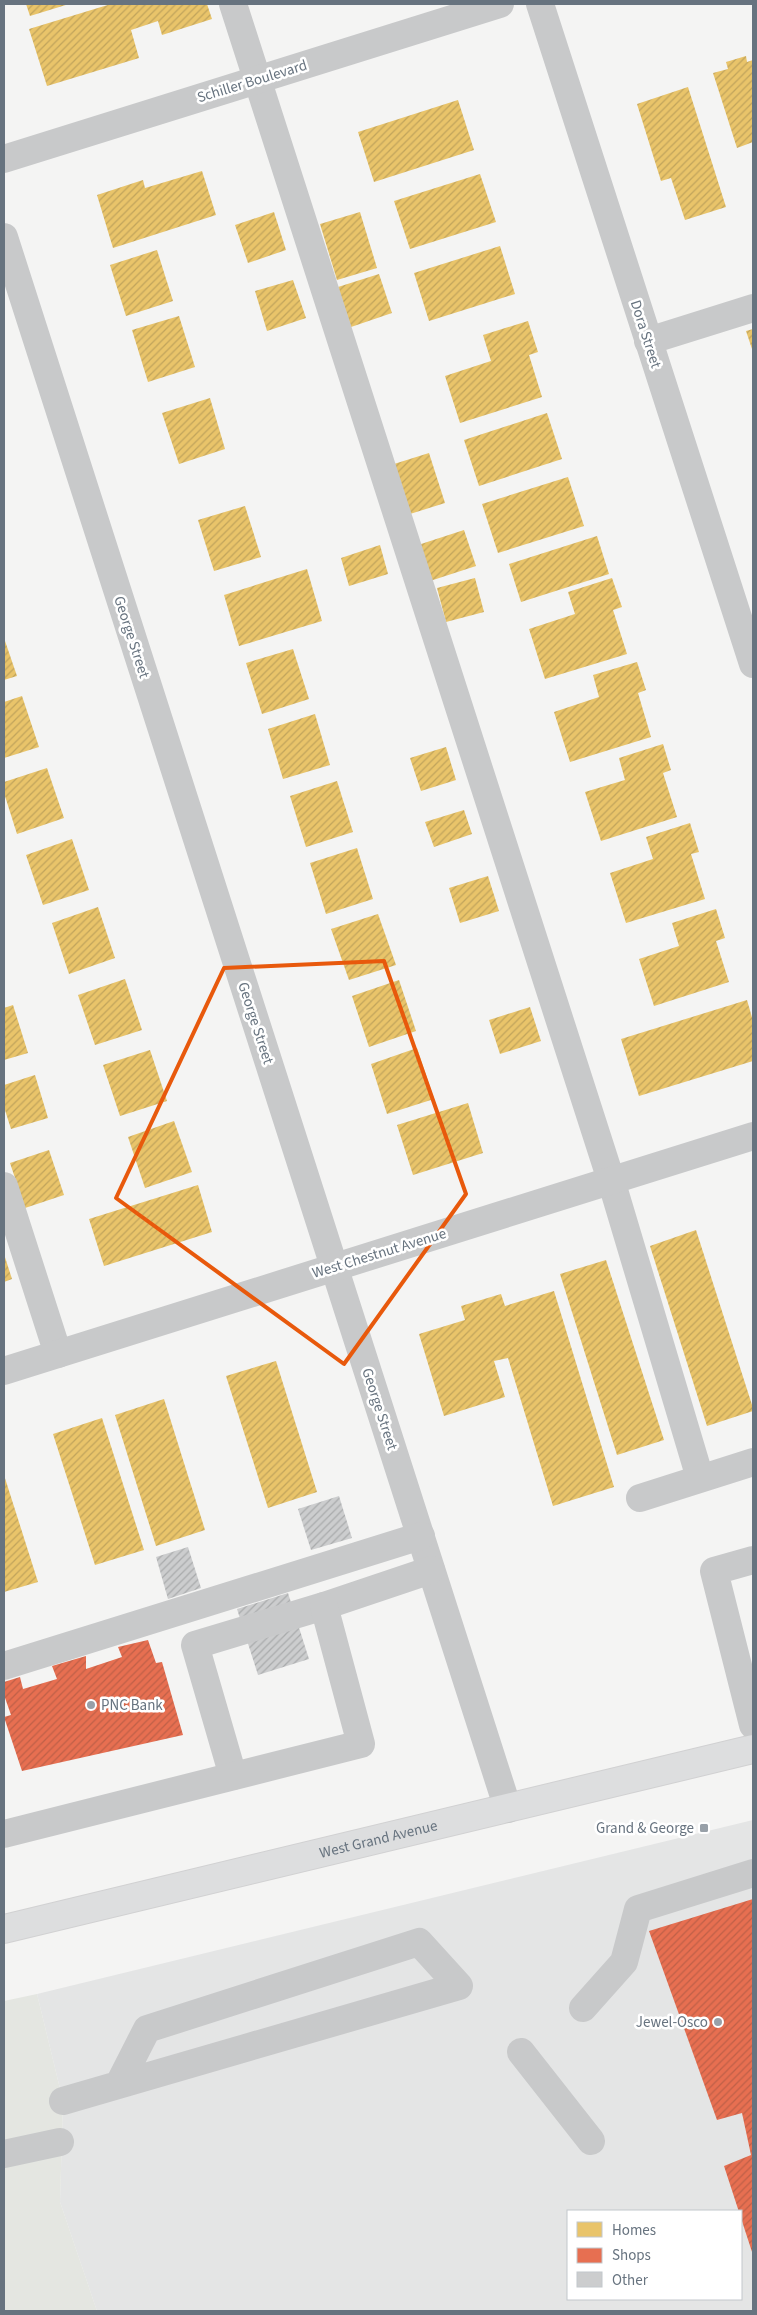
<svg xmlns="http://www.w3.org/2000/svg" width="757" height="2315" font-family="'Source Sans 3',sans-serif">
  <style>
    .built { fill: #e4e5e5; fill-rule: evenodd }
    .green { fill: #e4e6e1 }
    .homes { fill: url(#homes-hatch) }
    .shops { fill: url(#shops-hatch) }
    .building { fill: url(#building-hatch) }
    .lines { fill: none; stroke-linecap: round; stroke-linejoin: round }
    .major-casing { stroke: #d1d1d2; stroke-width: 30 }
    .minor { stroke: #c8c9ca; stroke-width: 28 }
    .major { stroke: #dddedf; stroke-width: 28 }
    .marked { fill: none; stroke: #e8590c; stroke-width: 4; stroke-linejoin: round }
    .poi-dot { fill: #98a0a8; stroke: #fff; stroke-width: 2 }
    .labels { text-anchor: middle; stroke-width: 5; stroke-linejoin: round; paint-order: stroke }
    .street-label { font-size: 15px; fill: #67737f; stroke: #fff }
    .poi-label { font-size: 15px; fill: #67737f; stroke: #fff; text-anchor: end }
  </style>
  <defs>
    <pattern id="homes-hatch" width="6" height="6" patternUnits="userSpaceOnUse" patternTransform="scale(1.25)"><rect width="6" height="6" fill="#e9c46a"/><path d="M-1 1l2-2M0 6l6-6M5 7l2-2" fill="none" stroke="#c1a45c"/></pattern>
    <pattern id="shops-hatch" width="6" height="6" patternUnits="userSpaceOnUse" patternTransform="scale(1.25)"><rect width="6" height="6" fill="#e76f51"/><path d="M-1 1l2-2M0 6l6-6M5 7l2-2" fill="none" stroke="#bf6048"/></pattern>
    <pattern id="building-hatch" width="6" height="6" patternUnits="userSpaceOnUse" patternTransform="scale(1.25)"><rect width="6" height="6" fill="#cccdce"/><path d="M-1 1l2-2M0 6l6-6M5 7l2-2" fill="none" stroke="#a9abac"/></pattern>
  </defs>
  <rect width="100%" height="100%" fill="#f4f4f3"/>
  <path class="built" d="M 753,1820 L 753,2311 L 97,2311 L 60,2202 L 63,2101 L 37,1994 ZM 568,2211 L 741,2211 L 741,2299 L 568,2299 Z"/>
  <polygon class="green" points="37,1994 63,2101 60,2202 97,2311 4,2311 4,2001"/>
  <g class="homes">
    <polygon points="26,4 69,4 30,16"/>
    <polygon points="111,4 207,4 212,19 162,35 158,21 131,30 139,58 47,86 29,29"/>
    <polygon points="746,56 747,62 753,60 753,142 737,148 713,73 728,69 726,62"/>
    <polygon points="688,87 726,207 685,220 671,178 661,181 637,104"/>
    <polygon points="458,100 474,150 374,182 358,132"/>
    <polygon points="202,171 216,215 113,248 97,195 143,180 145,188"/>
    <polygon points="480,174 496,222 410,249 394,201"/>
    <polygon points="274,212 286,250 248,263 235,225"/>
    <polygon points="360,212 377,268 337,280 320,224"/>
    <polygon points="500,246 515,294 429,321 414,273"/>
    <polygon points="157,250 173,301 126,316 110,265"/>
    <polygon points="379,274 392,313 351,327 338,287"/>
    <polygon points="293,280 306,318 267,331 255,291"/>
    <polygon points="179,316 195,367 148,382 132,330"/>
    <polygon points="528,321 538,352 529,355 542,397 460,423 445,376 491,361 483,335"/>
    <polygon points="753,329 753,352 746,331"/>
    <polygon points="210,398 225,449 179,464 162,413"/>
    <polygon points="547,413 562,459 479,486 464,440"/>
    <polygon points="429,453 445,503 410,514 394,464"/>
    <polygon points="568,477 584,526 498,553 482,504"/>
    <polygon points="245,506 261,557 214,571 198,520"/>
    <polygon points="464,530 476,566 430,581 418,545"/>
    <polygon points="597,536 609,574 521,602 509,564"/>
    <polygon points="380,545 388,574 349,586 341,558"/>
    <polygon points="307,569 322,621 239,646 224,595"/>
    <polygon points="475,578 484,612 446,622 437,588"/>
    <polygon points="612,578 622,607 613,610 627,654 545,679 529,629 575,614 568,592"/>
    <polygon points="4,638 17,676 4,680"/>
    <polygon points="293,649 309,699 262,714 246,663"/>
    <polygon points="637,662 646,690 638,693 651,737 570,762 554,712 599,697 593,675"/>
    <polygon points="22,696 39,747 4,758 4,702"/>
    <polygon points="315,714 330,765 283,779 268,729"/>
    <polygon points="663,744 671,770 663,773 677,817 601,841 585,792 625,780 619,758"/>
    <polygon points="446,747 456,780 421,791 410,758"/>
    <polygon points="47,768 64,818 17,834 4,793 4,782"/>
    <polygon points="337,781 353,832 306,847 290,796"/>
    <polygon points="464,810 472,834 434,847 425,822"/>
    <polygon points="690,823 699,852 691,854 705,899 626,923 610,873 653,859 646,837"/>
    <polygon points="72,839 89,890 43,905 26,855"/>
    <polygon points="357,848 373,899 326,914 310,863"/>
    <polygon points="488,876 499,911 460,923 449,888"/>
    <polygon points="98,907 115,958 69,974 52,923"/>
    <polygon points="716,909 725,938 716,941 729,982 654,1006 639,959 679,946 672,923"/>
    <polygon points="378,914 396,965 349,980 331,929"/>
    <polygon points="125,979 142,1030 95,1045 78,995"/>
    <polygon points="399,980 416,1031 369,1047 352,996"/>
    <polygon points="747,1000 753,1021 753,1061 639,1096 621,1039"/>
    <polygon points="13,1005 28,1053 4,1060 4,1008"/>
    <polygon points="530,1007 541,1041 500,1054 489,1020"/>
    <polygon points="417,1048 434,1099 387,1114 371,1064"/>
    <polygon points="150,1050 167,1101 120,1116 103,1065"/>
    <polygon points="35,1075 48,1118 11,1129 4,1107 4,1085"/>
    <polygon points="468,1103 483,1153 413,1175 397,1125"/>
    <polygon points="174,1121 192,1172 145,1188 128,1137"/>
    <polygon points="49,1150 64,1195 25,1208 10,1163"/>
    <polygon points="198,1185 212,1232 104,1266 89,1219"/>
    <polygon points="696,1230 753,1408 753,1411 707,1426 650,1246"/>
    <polygon points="4,1254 12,1279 4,1282"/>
    <polygon points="606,1260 664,1440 617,1455 560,1274"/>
    <polygon points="554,1291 614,1487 553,1506 508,1358 494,1361 505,1397 444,1416 419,1334 465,1320 461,1306 501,1294 505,1306"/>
    <polygon points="276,1361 317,1492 268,1508 226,1376"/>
    <polygon points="164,1399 205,1530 156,1546 115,1415"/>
    <polygon points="102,1418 144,1550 95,1565 53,1434"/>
    <polygon points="4,1475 38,1582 4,1592"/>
  </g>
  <g class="shops">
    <polygon points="148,1640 156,1663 162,1662 183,1735 22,1771 4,1717 11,1715 4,1695 4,1682 20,1677 23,1689 57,1679 52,1666 86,1656 86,1669 122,1657 118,1647"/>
    <polygon points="753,1899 753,2255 724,2166 751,2155 742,2113 717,2120 649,1931"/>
  </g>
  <g class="building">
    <polygon points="339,1496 352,1538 311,1550 298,1509"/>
    <polygon points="188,1547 201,1588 168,1599 156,1557"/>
    <polygon points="288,1593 309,1659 258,1675 237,1609"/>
  </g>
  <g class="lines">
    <defs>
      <g id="major">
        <path id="s1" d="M 4,1929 L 753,1749"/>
      </g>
    </defs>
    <use href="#major" class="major-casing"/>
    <g class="minor">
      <polyline points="233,4 611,1180 700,1478"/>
      <polyline points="540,4 753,664"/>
      <polyline points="4,159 500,4"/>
      <polyline points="4,237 508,1809"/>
      <polyline points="648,341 753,308"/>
      <polyline points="4,1186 58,1354"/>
      <polyline points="4,1371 753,1136"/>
      <polyline points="640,1498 753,1462"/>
      <polyline points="753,1560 714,1571 753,1725"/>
      <polyline points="4,1666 421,1536"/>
      <polyline points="233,1776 195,1645 324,1606 431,1570"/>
      <polyline points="4,1834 361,1744 324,1606"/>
      <polyline points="583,2008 624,1962 638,1909 753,1873"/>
      <polyline points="521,2052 591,2141"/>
      <polyline points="63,2101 459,1986 419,1942 147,2029 119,2084"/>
      <polyline points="4,2154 60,2142"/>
    </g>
    <use href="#major" class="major"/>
  </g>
  <path class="marked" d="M 384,961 L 466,1194 L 344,1364 L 116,1198 L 224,968 Z"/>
  <g class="poi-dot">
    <circle cx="91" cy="1705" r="5"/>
    <rect x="699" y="1823" width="10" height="10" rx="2.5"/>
    <circle cx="718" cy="2022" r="5"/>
  </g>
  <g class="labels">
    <g class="street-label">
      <text transform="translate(252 81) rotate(-17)" y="5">Schiller Boulevard</text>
      <text transform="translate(646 334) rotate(72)" y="5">Dora Street</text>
      <text transform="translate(132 637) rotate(72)" y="5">George Street</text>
      <text transform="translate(256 1023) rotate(72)" y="5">George Street</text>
      <text transform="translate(379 1253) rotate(-17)" y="5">West Chestnut Avenue</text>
      <text transform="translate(380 1409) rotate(72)" y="5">George Street</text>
      <text dy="5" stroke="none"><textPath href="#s1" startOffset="385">West Grand Avenue</textPath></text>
    </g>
    <g class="poi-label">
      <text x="101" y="1710" text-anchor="start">PNC Bank</text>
      <text x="694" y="1833">Grand &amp; George</text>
      <text x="708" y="2027">Jewel-Osco</text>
    </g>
  </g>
  <rect width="757" height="2315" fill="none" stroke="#67737f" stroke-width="10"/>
  <rect x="567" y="2210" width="175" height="90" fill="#ffffff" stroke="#c2c7cc"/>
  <rect x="577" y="2222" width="25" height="15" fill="#e9c46a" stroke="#c2c7cc"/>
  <text x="612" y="2235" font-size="15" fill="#67737f">Homes</text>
  <rect x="577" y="2248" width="25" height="15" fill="#e76f51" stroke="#c2c7cc"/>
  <text x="612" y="2260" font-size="15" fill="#67737f">Shops</text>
  <rect x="577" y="2272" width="25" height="15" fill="#cccdce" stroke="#c2c7cc"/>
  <text x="612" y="2285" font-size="15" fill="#67737f">Other</text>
</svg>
